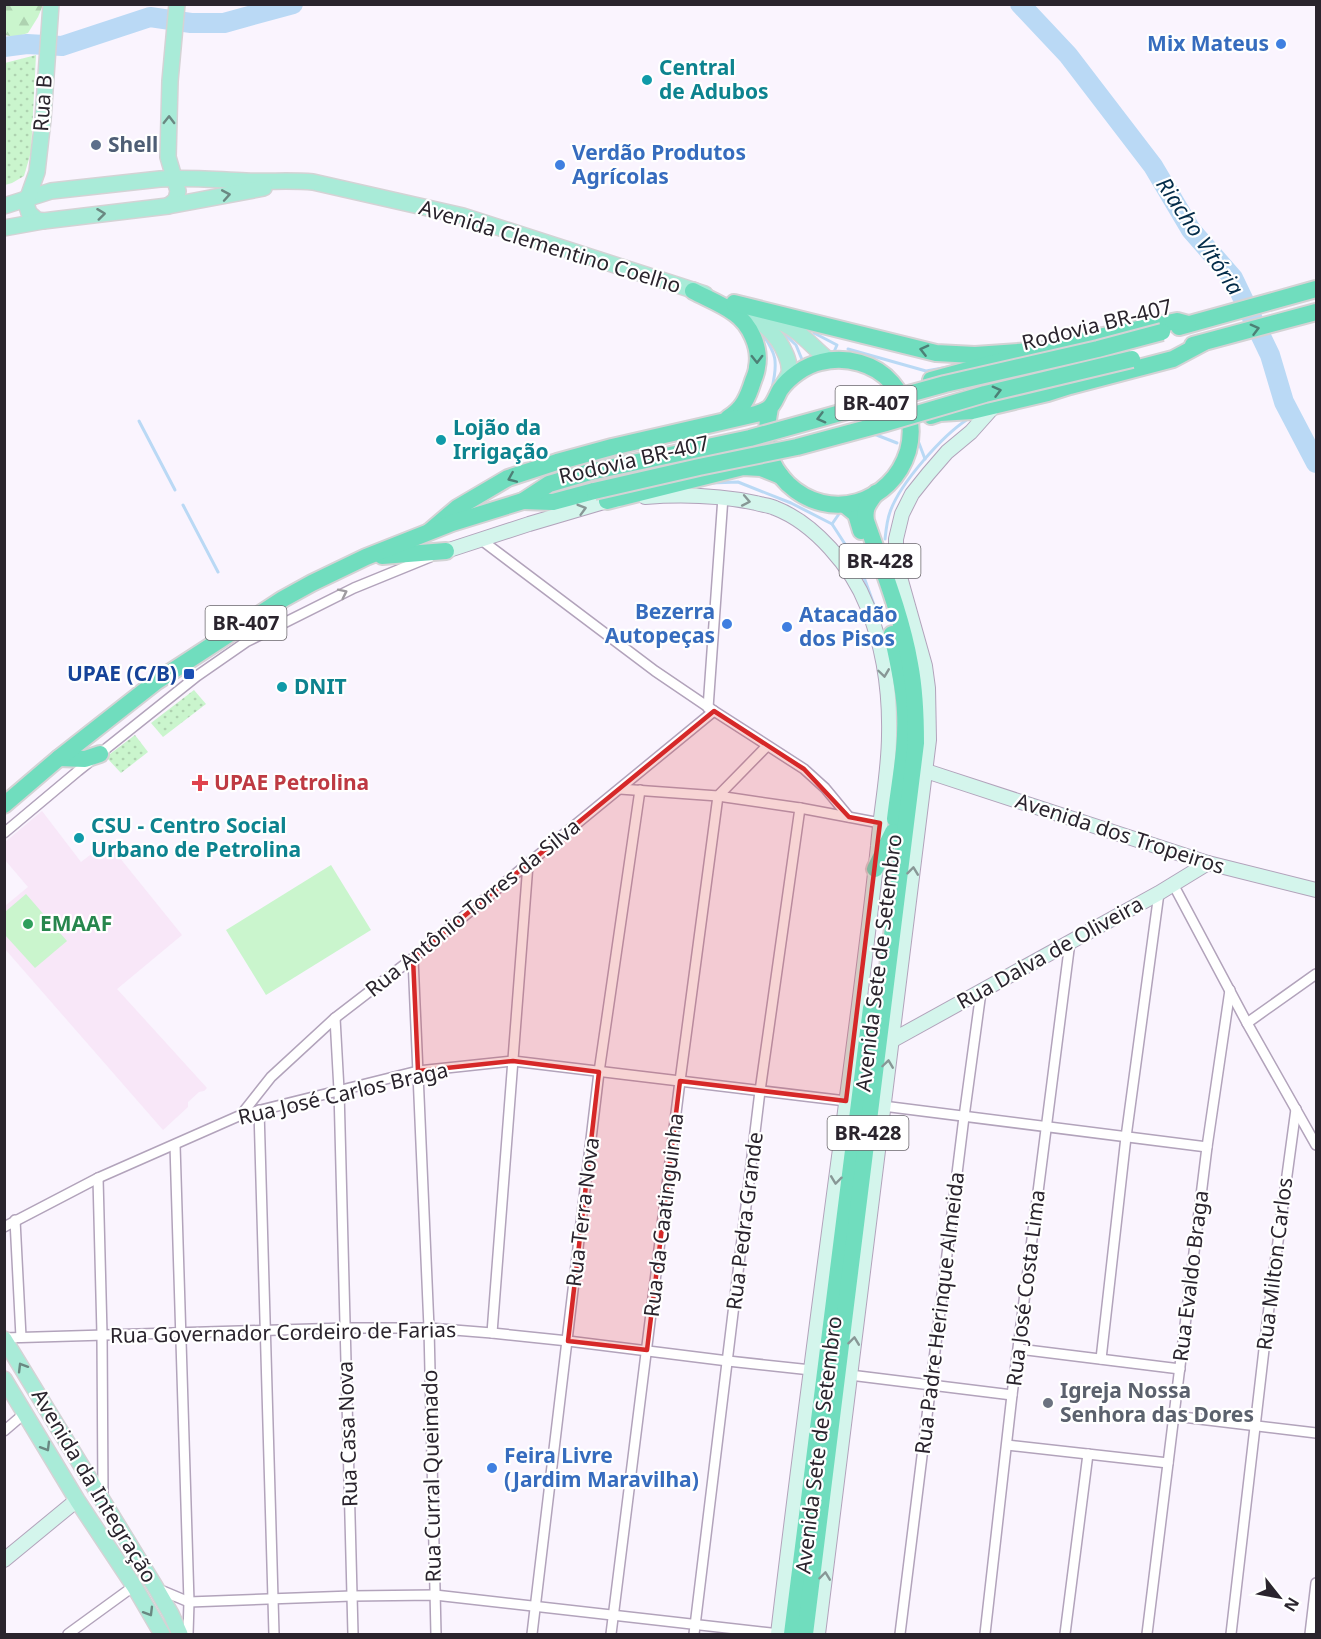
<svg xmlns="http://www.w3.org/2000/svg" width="1321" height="1639" font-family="'Noto Sans',sans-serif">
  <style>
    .education { fill: #f8e7f8 }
    .grass { fill: url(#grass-dots) }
    .forest { fill: url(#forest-firs) }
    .pitch { fill: #caf5cd }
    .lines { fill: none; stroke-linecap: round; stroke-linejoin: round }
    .stream { stroke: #bad9f5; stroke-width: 3 }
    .river { stroke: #bad9f5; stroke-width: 20 }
    .street-casing { stroke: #b2a3bb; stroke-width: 12 }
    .secondary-casing { stroke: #b2a3bb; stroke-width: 16 }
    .primary-casing { stroke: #d4d3d5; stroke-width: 18 }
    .highway-casing { stroke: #d4d3d5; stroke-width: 20 }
    .street { stroke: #fff; stroke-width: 9 }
    .secondary { stroke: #d4f5ec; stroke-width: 14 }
    .primary { stroke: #a9ebd8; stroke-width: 15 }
    .highway { stroke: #70ddbe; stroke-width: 16 }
    .highway-bridge-casing { stroke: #d4d3d5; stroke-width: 20; stroke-linecap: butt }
    .highway-bridge { stroke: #70ddbe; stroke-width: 16 }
    .oneway { stroke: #6a8882 }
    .oneway2 { stroke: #4d8076 }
    .oneway3 { stroke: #889796 }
    .oneway4 { stroke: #9f9ca0 }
    .marked { fill: #d62828; fill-opacity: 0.2; stroke: #d62828; stroke-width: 4.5; stroke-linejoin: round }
    .shop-dot { fill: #3f7fe0; stroke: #fff; stroke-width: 2 }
    .culture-dot { fill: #0f9aa8; stroke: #fff; stroke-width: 2 }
    .service-dot { fill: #5c6f8a; stroke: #fff; stroke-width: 2 }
    .transit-dot { fill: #1a4fb4; stroke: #fff; stroke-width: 2 }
    .health-dot { fill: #e0444e; stroke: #fff; stroke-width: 2 }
    .leisure-dot { fill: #2e9e5b; stroke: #fff; stroke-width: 2 }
    .worship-dot { fill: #6b7280; stroke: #fff; stroke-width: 2 }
    .labels { text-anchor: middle; stroke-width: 4.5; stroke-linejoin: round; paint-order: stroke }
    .shield { fill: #fff; stroke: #6a666c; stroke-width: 1.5 }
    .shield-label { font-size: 20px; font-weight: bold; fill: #2a242d }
    .shop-label { font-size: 21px; font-weight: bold; fill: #366cbe; stroke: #fff; text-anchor: start }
    .culture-label { font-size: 21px; font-weight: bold; fill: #0d838f; stroke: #fff; text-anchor: start }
    .street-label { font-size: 21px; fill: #2a242d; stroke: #fff }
    .service-label { font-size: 21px; font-weight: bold; fill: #4e5e75; stroke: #fff; text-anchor: start }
    .transit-label { font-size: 21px; font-weight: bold; fill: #164399; stroke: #fff; text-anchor: end }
    .health-label { font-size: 21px; font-weight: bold; fill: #be3a42; stroke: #fff; text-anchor: start }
    .leisure-label { font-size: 21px; font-weight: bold; fill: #27864d; stroke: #fff; text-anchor: start }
    .worship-label { font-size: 21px; font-weight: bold; fill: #5b616d; stroke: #fff; text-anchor: start }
    .water-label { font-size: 22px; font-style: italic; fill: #032c49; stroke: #fff }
  </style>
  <defs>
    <pattern id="grass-dots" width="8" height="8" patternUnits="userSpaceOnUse" patternTransform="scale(1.5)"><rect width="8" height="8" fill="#caf5cd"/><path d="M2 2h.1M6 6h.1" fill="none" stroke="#aed2b0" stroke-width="1.8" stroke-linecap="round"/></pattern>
    <pattern id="forest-firs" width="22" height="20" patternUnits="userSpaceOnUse" patternTransform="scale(1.5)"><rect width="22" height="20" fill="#caf5cd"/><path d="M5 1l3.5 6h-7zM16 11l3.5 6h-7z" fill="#aed2b0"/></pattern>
  </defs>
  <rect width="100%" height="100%" fill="#faf4fe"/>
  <polygon class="education" points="42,811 81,862 107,842 182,935 117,989 207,1088 204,1091 199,1092 188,1102 188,1107 163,1130 5,949 5,906 28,887 5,860 4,843"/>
  <g class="grass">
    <polygon points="36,55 31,152 24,176 12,183 5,185 5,63"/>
    <polygon points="194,690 206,704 163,737 151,723"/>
    <polygon points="135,735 148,752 121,773 106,757"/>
  </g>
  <polygon class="forest" points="5,4 43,4 43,5 38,17 28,33 15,37 5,35"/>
  <g class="pitch">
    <polygon points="331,865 371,930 266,995 226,930"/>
    <polygon points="26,894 67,941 35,968 5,935 5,912"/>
  </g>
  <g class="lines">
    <g class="stream">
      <polyline points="779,329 796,345 803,362"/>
      <path d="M 760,331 C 777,353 778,362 772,388"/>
      <polyline points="814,333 837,345 833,354"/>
      <polyline points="848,349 926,371 954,366"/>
      <polyline points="871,420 892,407"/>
      <polyline points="139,421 175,490"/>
      <polyline points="874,434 897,443"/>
      <polyline points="917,438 925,459"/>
      <polyline points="711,483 738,482 791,503 832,524 854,558 865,580 874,605"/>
      <polyline points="183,505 218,572"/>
      <polyline points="832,524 841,511"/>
      <path d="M 885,539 C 886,530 887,520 890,512 C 900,483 943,435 968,419"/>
    </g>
    <g class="river">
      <polyline points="1020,4 1068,55 1153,166 1191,230 1233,278 1270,355 1284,402 1316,463"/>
      <polyline points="4,47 27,44 62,46 150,17 191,23 224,23 293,4"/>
    </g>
    <defs>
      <g id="street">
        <polyline points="480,539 655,671 714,711 804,769 825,788 849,817"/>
        <polyline points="708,708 723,497"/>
        <polyline points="620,789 718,796 800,808 880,823"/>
        <polyline points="4,833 78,771 197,676 246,642 354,588 430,557"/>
        <polyline points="1173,884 1247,1023 1316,1145"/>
        <polyline points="413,958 429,1328 436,1634"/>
        <polyline points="335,1018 339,1090 353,1634"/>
        <polyline points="1247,1023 1316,974"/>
        <polyline points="883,1106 1207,1147"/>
        <polyline points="259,1110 274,1634"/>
        <polyline points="241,1115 271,1077 335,1018 413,958 714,711"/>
        <polyline points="175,1145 189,1602 188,1634"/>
        <polyline points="98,1178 102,1334 103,1497"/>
        <polyline points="15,1220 21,1337"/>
        <polyline points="4,1227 98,1178 241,1115 418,1071 513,1061 846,1101"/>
        <polyline points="492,1333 528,864"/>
        <polyline points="4,1338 345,1328 429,1328 492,1333 568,1341 728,1361 811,1370"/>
        <polyline points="1019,1349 1180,1369"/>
        <polyline points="1101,1359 1126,1137 1159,893"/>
        <polyline points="850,1375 1012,1395"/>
        <polyline points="1174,1416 1316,1433"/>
        <polyline points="4,1431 25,1413"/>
        <polyline points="1007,1445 1168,1463"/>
        <polyline points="158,1589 189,1602 352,1596 435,1595 780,1634"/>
        <polyline points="68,1634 134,1586"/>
        <polyline points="532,1634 599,1072 640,790"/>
        <polyline points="611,1634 680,1081 718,796 767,746"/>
        <polyline points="694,1634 760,1091 800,808"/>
        <polyline points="900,1634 964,1117 981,992"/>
        <polyline points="985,1634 1012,1395 1070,942"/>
        <polyline points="1065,1634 1088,1454"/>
        <polyline points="1147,1634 1207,1147 1230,990"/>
        <polyline points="1231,1634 1268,1315 1296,1109"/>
        <polyline points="1310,1634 1316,1583"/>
      </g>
      <g id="secondary">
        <path d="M 645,497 C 683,494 718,495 756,503 C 762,505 769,505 775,508 C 814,523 852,567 867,606 C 883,646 890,692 889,735 C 889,771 881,809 878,846 C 870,922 860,998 850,1074 C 825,1261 800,1447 778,1634"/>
        <polyline points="446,551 529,524 607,501 617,500"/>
        <polyline points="926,771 1208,863 1316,890"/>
        <polyline points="891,1041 1159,893 1208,863"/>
        <polyline points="4,1560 77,1500"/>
        <polyline points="818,1634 929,740 928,688 925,666 896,563 896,539 902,514 912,494 928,474 947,452 971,432 995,405"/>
      </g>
      <g id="primary">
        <path d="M 4,206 L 51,191 L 160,179 C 189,177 218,180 246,181 C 269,182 291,180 313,182 L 463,216 L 705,294"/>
        <polyline points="168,206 176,200 178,191 168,157 170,81 177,4"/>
        <polyline points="43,221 37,220 29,213 26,203 37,172 43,119 51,4"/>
        <polyline points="4,228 43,221 168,206 264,188"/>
        <path d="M 732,306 C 756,319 775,328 786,355 C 788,360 790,367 789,373 C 788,377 784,382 782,386"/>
        <path d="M 767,316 C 778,321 788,325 797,332 C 809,341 818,352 830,361"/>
        <polyline points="4,1339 156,1588 171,1614 180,1634"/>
        <polyline points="4,1379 77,1500 134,1586 162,1634"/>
      </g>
      <g id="highway">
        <path d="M 693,291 C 706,298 722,304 734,313 C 750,324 761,348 757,367 C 757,371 755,376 753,381 C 748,397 743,409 728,418"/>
        <polyline points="734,303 936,353 975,355 1045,350"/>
        <polyline points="1179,327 1316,289"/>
        <polyline points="1193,345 1316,312"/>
        <polyline points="1035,353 1103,336 1177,321 1188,324"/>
        <polyline points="931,380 1001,361"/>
        <polyline points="931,416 940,413 972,411 1048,393 1070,386 1173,359 1203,343"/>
        <polyline points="523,501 553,502 594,491"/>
        <polyline points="607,501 743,467 761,468 781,476"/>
        <polyline points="845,505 856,514 861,531"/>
        <path d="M 430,531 L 457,508 L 508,478 L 557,462 L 612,447 L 756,414 C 760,413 765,411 768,409 C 774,405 777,395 780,390 C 789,377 806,365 821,362 C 846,356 875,363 892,383 C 908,402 915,426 908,451 C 892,504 829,523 788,484 C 780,476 772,464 769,453 C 765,438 767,423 770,408"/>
        <polyline points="382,556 446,551"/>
        <path d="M 892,634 C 897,659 904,686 905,712 C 907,747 899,784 895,819"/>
        <polyline points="59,758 85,759 100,754"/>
        <polyline points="4,805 59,758 157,681 283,599 312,583 366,557 452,523 523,501 549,484 590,472"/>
        <polyline points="875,869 893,832"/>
        <polyline points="792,1634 871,1008"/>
        <path d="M 805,1634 L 916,743 C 916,716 915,690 910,664 C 902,617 882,567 866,521 C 864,508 868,504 876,493"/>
      </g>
    </defs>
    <use href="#street" class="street-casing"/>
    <use href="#secondary" class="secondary-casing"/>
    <use href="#primary" class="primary-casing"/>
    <use href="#highway" class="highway-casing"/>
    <use href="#street" class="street"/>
    <use href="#secondary" class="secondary"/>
    <use href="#primary" class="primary"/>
    <use href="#highway" class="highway"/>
    <defs>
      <g id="highway-bridge">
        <polyline points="590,472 750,438 945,384 1098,349 1162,332"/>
        <polyline points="594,491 699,467 797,447 886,423 985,394 1132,359"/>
      </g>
    </defs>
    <use href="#highway-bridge" class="highway-bridge-casing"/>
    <use href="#highway-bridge" class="highway-bridge"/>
  </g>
  <defs><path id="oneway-chevron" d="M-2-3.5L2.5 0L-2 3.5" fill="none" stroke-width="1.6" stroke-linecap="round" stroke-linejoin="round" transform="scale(1.5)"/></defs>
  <g class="oneway">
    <use href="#oneway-chevron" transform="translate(169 120) rotate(-89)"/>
    <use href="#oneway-chevron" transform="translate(226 195) rotate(-10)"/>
    <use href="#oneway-chevron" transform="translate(101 214) rotate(-7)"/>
    <use href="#oneway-chevron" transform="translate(22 1367) rotate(-121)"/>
    <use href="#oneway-chevron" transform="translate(46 1447) rotate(59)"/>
    <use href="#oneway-chevron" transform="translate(149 1612) rotate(59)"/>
  </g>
  <g class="oneway2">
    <use href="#oneway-chevron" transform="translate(1255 329) rotate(-15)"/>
    <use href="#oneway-chevron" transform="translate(924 350) rotate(-166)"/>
    <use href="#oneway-chevron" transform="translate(757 359) rotate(89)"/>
    <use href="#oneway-chevron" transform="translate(997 391) rotate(-15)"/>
    <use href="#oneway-chevron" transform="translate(821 418) rotate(165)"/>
    <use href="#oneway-chevron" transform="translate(512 478) rotate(157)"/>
  </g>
  <g class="oneway3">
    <use href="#oneway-chevron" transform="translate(746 501) rotate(11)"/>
    <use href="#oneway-chevron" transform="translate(582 509) rotate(-16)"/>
    <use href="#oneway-chevron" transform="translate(884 673) rotate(82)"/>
    <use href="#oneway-chevron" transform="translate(913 871) rotate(-83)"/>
    <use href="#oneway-chevron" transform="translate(888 1064) rotate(-82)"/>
    <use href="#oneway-chevron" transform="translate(836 1180) rotate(97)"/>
    <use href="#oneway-chevron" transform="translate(854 1341) rotate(-83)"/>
    <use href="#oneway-chevron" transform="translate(825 1576) rotate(-83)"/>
  </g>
  <use class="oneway4" href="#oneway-chevron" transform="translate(343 593) rotate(-26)"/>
  <path class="marked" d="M 714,711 L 804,769 L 849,817 L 880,823 L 846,1101 L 680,1081 L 647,1350 L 568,1341 L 599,1072 L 513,1061 L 418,1071 L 413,958 Z"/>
  <g class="shop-dot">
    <circle cx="1281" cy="44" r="6"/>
    <circle cx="560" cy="165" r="6"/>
    <circle cx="727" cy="624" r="6"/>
    <circle cx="787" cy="627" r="6"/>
    <circle cx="492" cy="1468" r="6"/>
  </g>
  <g class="culture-dot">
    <circle cx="647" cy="80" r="6"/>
    <circle cx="441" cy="440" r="6"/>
    <circle cx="282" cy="687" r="6"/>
    <circle cx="79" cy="838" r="6"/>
  </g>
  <circle class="service-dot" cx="96" cy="145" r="6"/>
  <rect class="transit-dot" x="183" y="668" width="12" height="12" rx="3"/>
  <path class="health-dot" d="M197 774h6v6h6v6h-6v6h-6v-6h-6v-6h6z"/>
  <circle class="leisure-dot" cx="28" cy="924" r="6"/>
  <circle class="worship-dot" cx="1048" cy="1403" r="6"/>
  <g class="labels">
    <g class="shield">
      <rect x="835.5" y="386" width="81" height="34" rx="4.5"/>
      <rect x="839.5" y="544" width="81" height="34" rx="4.5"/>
      <rect x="205.5" y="606" width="81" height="34" rx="4.5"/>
      <rect x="827.5" y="1116" width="81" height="34" rx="4.5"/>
    </g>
    <g class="shield-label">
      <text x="876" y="410">BR-407</text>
      <text x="880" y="568">BR-428</text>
      <text x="246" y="630">BR-407</text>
      <text x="868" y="1140">BR-428</text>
    </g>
    <g class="shop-label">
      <text x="1269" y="51" text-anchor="end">Mix Mateus</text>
      <text x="572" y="160">Verdão Produtos<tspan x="572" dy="24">Agrícolas</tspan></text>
      <text x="715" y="619" text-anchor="end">Bezerra<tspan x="715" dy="24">Autopeças</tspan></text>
      <text x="799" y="622">Atacadão<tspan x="799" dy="24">dos Pisos</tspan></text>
      <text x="504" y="1463">Feira Livre<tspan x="504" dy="24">(Jardim Maravilha)</tspan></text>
    </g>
    <g class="culture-label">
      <text x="659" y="75">Central<tspan x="659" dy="24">de Adubos</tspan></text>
      <text x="453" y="435">Lojão da<tspan x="453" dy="24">Irrigação</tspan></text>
      <text x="294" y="694">DNIT</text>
      <text x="91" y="833">CSU - Centro Social<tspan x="91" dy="24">Urbano de Petrolina</tspan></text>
    </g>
    <g class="street-label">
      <text transform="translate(43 103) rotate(-86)" y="7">Rua B</text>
      <text transform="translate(550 247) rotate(17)" y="7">Avenida Clementino Coelho</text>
      <text transform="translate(1097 325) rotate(-14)" y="7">Rodovia BR-407</text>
      <text transform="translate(634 460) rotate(-13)" y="7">Rodovia BR-407</text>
      <text transform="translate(1120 834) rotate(18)" y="7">Avenida dos Tropeiros</text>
      <text transform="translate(473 908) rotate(-39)" y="7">Rua Antônio Torres da Silva</text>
      <text transform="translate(1050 953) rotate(-29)" y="7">Rua Dalva de Oliveira</text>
      <text transform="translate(879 963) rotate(-83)" y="7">Avenida Sete de Setembro</text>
      <text transform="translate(343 1094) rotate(-13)" y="7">Rua José Carlos Braga</text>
      <text transform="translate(583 1212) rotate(-83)" y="7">Rua Terra Nova</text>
      <text transform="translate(664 1215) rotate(-83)" y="7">Rua da Caatinguinha</text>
      <text transform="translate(745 1221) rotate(-83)" y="7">Rua Pedra Grande</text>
      <text transform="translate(1275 1264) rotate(-83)" y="7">Rua Milton Carlos</text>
      <text transform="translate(1191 1276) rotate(-83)" y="7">Rua Evaldo Braga</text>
      <text transform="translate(1026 1288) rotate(-83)" y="7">Rua José Costa Lima</text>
      <text transform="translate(940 1313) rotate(-83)" y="7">Rua Padre Herinque Almeida</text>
      <text transform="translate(283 1333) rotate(-1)" y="7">Rua Governador Cordeiro de Farias</text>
      <text transform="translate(348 1434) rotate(-92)" y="7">Rua Casa Nova</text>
      <text transform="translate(819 1445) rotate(-83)" y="7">Avenida Sete de Setembro</text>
      <text transform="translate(432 1476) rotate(-91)" y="7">Rua Curral Queimado</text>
      <text transform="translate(94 1486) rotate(59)" y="7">Avenida da Integração</text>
    </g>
    <g class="service-label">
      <text x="108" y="152">Shell</text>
    </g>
    <g class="transit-label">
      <text x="177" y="681">UPAE (C/B)</text>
    </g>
    <g class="health-label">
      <text x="214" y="790">UPAE Petrolina</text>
    </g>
    <g class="leisure-label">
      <text x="40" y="931">EMAAF</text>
    </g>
    <g class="worship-label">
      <text x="1060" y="1398">Igreja Nossa<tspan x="1060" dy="24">Senhora das Dores</tspan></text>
    </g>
    <g class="water-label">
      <text transform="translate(1200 236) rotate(56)" y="8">Riacho Vitória</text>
    </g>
  </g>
  <rect width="1321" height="1639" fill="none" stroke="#2a242d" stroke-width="12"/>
  <g transform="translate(1279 1597) rotate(121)" stroke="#ffffff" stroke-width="4.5" paint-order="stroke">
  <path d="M0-4.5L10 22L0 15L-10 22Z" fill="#2a242d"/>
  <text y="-9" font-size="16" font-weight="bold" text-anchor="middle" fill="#2a242d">N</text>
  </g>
</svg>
